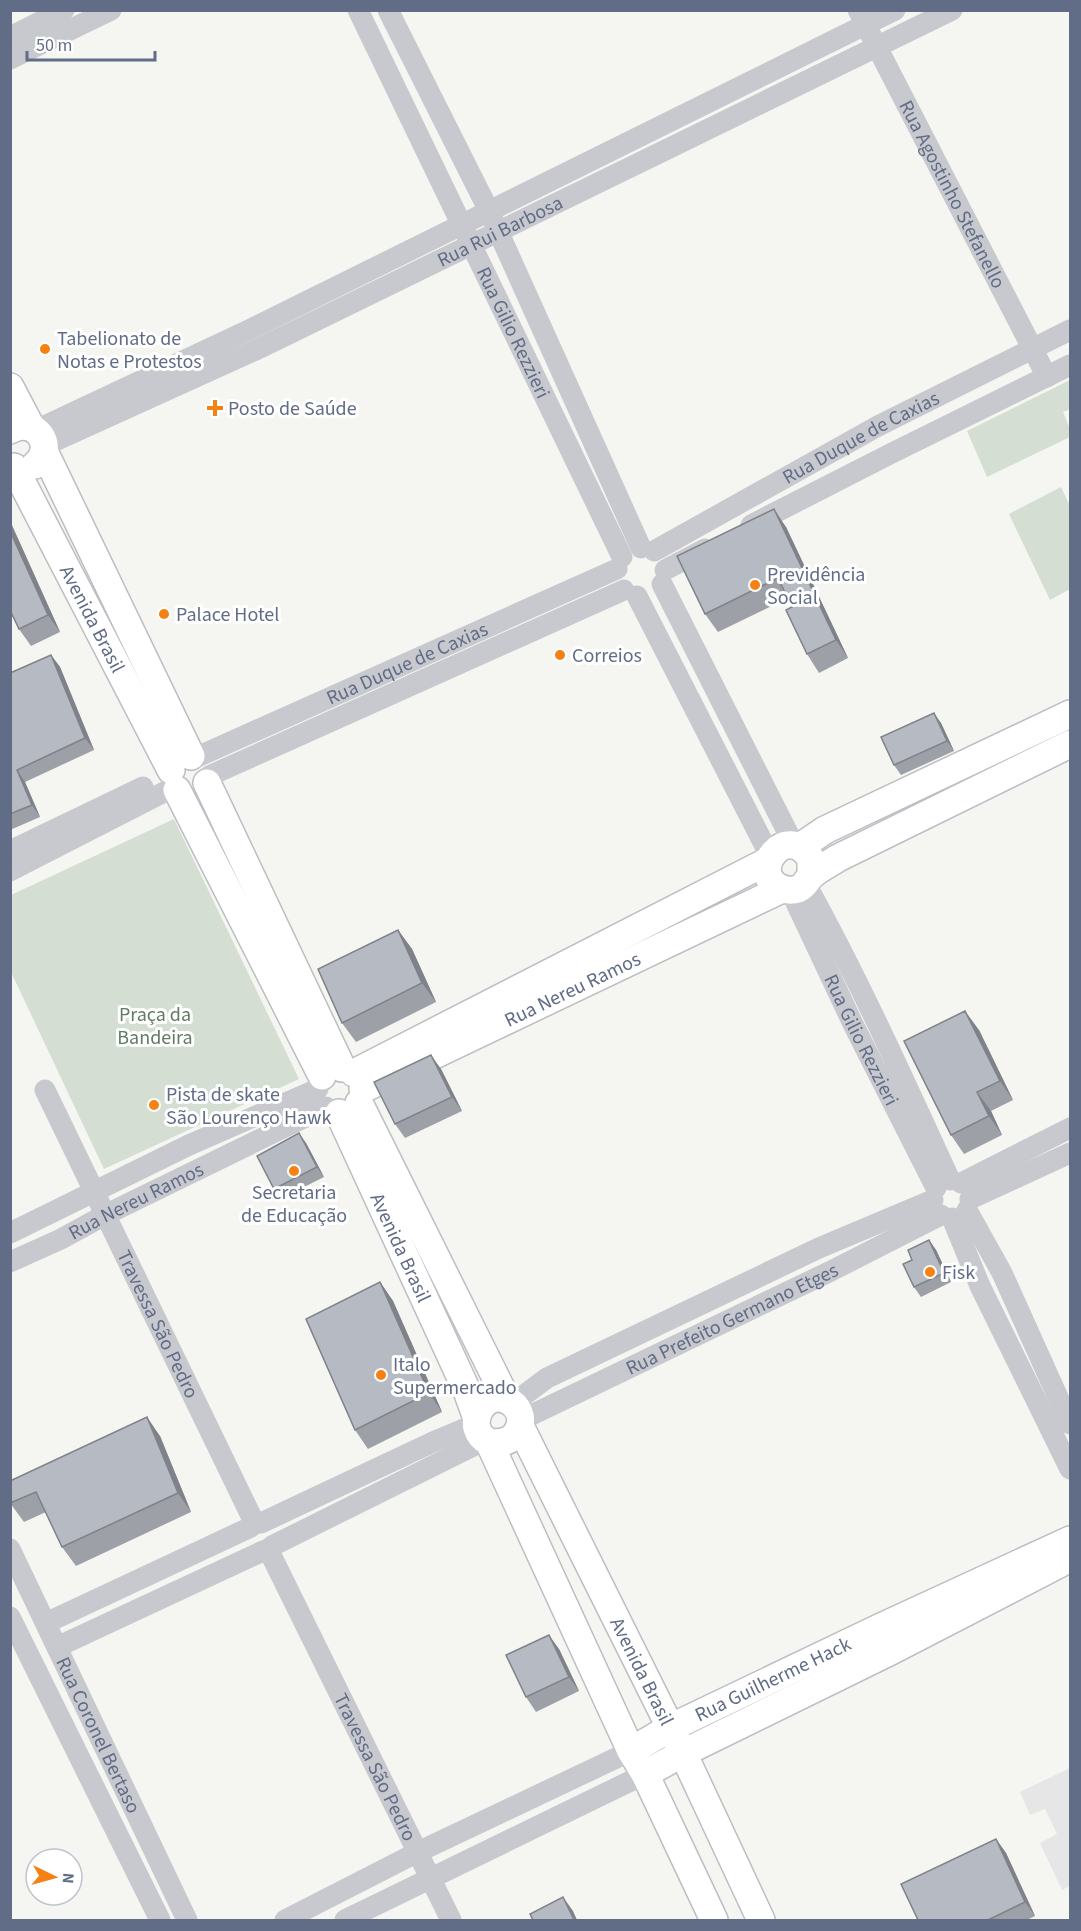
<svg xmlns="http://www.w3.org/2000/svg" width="1081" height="1931" font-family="'Source Sans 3',sans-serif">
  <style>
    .built { fill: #e5e6e5 }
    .green { fill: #d4ded2 }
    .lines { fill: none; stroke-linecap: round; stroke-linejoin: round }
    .major-casing { stroke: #bcbec3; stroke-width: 30 }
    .minor { stroke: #c8c9ce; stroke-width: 21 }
    .major { stroke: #fff; stroke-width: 27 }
    .wall { fill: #9da0a7 }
    .shaded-wall { fill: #7f8288 }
    .building { fill: #b6bac2; stroke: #7f8288; stroke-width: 1.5 }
    .poi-dot { fill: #f58112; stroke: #fff; stroke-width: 2 }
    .labels { text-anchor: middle; stroke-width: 6; stroke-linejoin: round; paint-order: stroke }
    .street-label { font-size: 20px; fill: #616c86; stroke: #fff }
    .poi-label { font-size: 20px; fill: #616c86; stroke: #fff; text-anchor: start }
    .park-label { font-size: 20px; fill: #617c62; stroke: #fff }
  </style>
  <rect width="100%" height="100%" fill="#f5f6f1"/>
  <polygon class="built" points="1070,1768 1070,1886 1062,1890 1040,1843 1057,1834 1045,1809 1030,1815 1020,1792"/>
  <g class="green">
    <polygon points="1070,380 1070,409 1063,412 1070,429 1070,437 987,477 967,431"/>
    <polygon points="1061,487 1070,506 1070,589 1050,600 1009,514"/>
    <polygon points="174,819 299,1079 104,1169 11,972 11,895"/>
  </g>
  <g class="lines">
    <defs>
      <g id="major">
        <polyline points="10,387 31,427"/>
        <path d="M 10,430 C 36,416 57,447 35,465"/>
        <polyline points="44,451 191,756"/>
        <path id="s12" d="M 14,467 L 171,770"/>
        <polyline points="207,783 342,1068"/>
        <polyline points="177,790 322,1076"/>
        <polyline points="800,847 825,830 1070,714"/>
        <path d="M 811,876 L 811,859 C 786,820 747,872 780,888 C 785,890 792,891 798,889 C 805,886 806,881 811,876 C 818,869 829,864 838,858 L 1070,744"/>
        <polyline points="354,1073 768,861"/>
        <path id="s13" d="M 363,1089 L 782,889"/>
        <polyline points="359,1103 507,1400"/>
        <path id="s14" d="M 339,1113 L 467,1391 L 476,1416"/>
        <path id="s15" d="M 520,1426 L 683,1753 L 761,1920"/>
        <path d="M 489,1442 C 522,1448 531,1411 507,1400 C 481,1389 463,1430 489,1442 L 631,1751 L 645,1774 L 714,1920"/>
        <path id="s16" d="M 631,1751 L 670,1728 L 879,1628 L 1070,1540"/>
        <polyline points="645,1774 683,1753 891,1651 1061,1563"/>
      </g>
    </defs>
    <use href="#major" class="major-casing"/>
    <g class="minor">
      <path id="s1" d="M 358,10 L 622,557"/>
      <polyline points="388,10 489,211 641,548"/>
      <path id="s2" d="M 858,10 L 1047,377"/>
      <polyline points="10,37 64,10"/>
      <polyline points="10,59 111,10"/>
      <polyline points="36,430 251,329 895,10"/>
      <path id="s3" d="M 44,446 L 260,348 L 952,10"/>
      <polyline points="751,525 890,454 1070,365"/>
      <path id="s4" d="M 654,551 L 878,426 L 1070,330"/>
      <polyline points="665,570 705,549"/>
      <polyline points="662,584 794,845"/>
      <polyline points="637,596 770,856"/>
      <path id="s5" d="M 197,757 L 617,569"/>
      <polyline points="209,776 624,590"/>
      <polyline points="10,851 143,787"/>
      <polyline points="10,871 174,787"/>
      <path d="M 806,884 C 859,980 904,1080 950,1180"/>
      <path id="s6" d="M 790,890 L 853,1024 L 936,1188"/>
      <path id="s7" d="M 45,1090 L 255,1524"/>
      <polyline points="961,1183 1070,1128"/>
      <polyline points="970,1199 1070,1153"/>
      <polyline points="967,1210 1002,1273 1070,1424"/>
      <polyline points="952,1218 980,1286 1070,1469"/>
      <polyline points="10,1233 189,1145 318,1089"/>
      <path id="s8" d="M 10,1262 L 61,1239 L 105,1215 L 326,1107"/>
      <polyline points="512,1404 547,1378 819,1248 933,1200"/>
      <path id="s9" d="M 521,1420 L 831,1271 L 941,1215"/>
      <polyline points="261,1523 433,1442 476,1424"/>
      <polyline points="272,1546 485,1440"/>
      <path id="s10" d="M 10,1549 L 187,1920"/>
      <path id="s11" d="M 268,1549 L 451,1920"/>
      <polyline points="10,1617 160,1920"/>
      <polyline points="46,1623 251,1527"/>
      <polyline points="57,1647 263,1551"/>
      <polyline points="285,1920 418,1852 631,1751"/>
      <polyline points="345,1920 645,1774"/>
    </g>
    <use href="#major" class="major"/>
  </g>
  <g class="wall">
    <polygon points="10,521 60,632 31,646 19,629"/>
    <polygon points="786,527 848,658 819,673 807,654 792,607 788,598 718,632 705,614"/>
    <polygon points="51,655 60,667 94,750 25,782 40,817 10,830 10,673"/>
    <polygon points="941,723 954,751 901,775 894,765"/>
    <polygon points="398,930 412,949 436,1002 356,1042 342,1023"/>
    <polygon points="979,1030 1013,1100 991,1111 1002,1135 964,1154 951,1135"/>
    <polygon points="441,1069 462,1111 405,1138 395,1124"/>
    <polygon points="306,1143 324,1177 280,1199 274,1189"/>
    <polygon points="929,1240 936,1250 951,1282 921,1297 914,1287"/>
    <polygon points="380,1282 393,1301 442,1412 368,1449 355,1430"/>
    <polygon points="160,1436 191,1512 76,1566 62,1547 46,1512 24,1522 10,1503"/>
    <polygon points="559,1649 579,1691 536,1712 526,1697"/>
    <polygon points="996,1839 1006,1853 1035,1916 1027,1920 918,1920"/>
  </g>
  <g class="shaded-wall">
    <polygon points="774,509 786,527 848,658 836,640"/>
    <polygon points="10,521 60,632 48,615 10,531"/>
    <polygon points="51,655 60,667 94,750 85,738"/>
    <polygon points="934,713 941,723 954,751 947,741"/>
    <polygon points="17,770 25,782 40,817 32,805"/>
    <polygon points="398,930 412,949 436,1002 422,983"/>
    <polygon points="965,1011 979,1030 1013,1100 1000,1081"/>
    <polygon points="431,1055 441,1069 462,1111 452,1097"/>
    <polygon points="977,1092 991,1111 1002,1135 989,1116"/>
    <polygon points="299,1133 306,1143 324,1177 317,1167"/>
    <polygon points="929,1240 936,1250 951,1282 944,1273"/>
    <polygon points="380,1282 393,1301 442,1412 429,1393"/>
    <polygon points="147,1417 160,1436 191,1512 178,1493"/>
    <polygon points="549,1635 559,1649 579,1691 569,1677"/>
    <polygon points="996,1839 1006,1853 1035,1916 1025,1902"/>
    <polygon points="563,1897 573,1911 577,1920 574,1920"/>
  </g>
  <g class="building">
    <polygon points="774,509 836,640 807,654 786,610 792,607 778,578 705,614 677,556"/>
    <polygon points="10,531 48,615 19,629 10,610"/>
    <polygon points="51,655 85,738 17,770 32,805 10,814 10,673"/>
    <polygon points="934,713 947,741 894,765 881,737"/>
    <polygon points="398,930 422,983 342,1023 318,969"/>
    <polygon points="965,1011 1000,1081 977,1092 989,1116 951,1135 904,1041"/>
    <polygon points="431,1055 452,1097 395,1124 374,1082"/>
    <polygon points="299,1133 317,1167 274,1189 257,1156"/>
    <polygon points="929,1240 944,1273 914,1287 903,1264 912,1260 908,1250"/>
    <polygon points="380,1282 429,1393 355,1430 306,1319"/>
    <polygon points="147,1417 178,1493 62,1547 36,1492 10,1503 10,1481"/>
    <polygon points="549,1635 569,1677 526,1697 506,1655"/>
    <polygon points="996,1839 1025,1902 988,1920 918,1920 901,1884"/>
    <polygon points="563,1897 574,1920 533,1920 530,1914"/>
  </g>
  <g class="poi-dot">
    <circle cx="45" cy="349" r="6"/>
    <path d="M212 399h6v6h6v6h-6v6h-6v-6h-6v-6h6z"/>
    <circle cx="755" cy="585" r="6"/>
    <circle cx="164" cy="614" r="6"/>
    <circle cx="560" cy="655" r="6"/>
    <circle cx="154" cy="1105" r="6"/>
    <circle cx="294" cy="1171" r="6"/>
    <circle cx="930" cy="1272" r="6"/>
    <circle cx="381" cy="1375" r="6"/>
  </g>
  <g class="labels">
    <g class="street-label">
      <text dy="7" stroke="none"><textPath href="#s2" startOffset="207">Rua Agostinho Stefanello</textPath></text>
      <text dy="7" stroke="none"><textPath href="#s3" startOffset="504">Rua Rui Barbosa</textPath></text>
      <text dy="7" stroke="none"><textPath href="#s1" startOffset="358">Rua Gilio Rezzieri</textPath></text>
      <text dy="7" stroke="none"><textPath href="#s4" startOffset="236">Rua Duque de Caxias</textPath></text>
      <text dy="7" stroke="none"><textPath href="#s12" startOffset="171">Avenida Brasil</textPath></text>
      <text dy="7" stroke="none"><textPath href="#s5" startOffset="230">Rua Duque de Caxias</textPath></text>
      <text dy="7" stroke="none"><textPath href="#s13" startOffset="232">Rua Nereu Ramos</textPath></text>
      <text dy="7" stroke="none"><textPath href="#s6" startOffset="166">Rua Gilio Rezzieri</textPath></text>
      <text dy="7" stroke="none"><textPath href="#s8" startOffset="140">Rua Nereu Ramos</textPath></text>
      <text dy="7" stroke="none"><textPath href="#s14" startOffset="148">Avenida Brasil</textPath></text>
      <text dy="7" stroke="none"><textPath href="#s9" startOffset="234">Rua Prefeito Germano Etges</textPath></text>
      <text dy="7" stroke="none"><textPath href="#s7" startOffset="260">Travessa São Pedro</textPath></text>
      <text dy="7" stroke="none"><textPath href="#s15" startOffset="274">Avenida Brasil</textPath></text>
      <text dy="7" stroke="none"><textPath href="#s16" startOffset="159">Rua Guilherme Hack</textPath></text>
      <text dy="7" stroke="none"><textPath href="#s10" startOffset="206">Rua Coronel Bertaso</textPath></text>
      <text dy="7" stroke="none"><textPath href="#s11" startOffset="243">Travessa São Pedro</textPath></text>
    </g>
    <g class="poi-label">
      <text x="57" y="345">Tabelionato de<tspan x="57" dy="23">Notas e Protestos</tspan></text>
      <text x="228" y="415">Posto de Saúde</text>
      <text x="767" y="581">Previdência<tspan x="767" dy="23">Social</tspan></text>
      <text x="176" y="621">Palace Hotel</text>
      <text x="572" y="662">Correios</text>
      <text x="166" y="1101">Pista de skate<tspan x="166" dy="23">São Lourenço Hawk</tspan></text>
      <text x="294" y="1199" text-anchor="middle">Secretaria<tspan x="294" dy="23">de Educação</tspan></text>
      <text x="942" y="1279">Fisk</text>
      <text x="393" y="1371">Italo<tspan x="393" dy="23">Supermercado</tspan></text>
    </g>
    <g class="park-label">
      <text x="155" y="1021">Praça da<tspan x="155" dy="23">Bandeira</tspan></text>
    </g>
  </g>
  <rect width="1081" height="1931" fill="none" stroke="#616c86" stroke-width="24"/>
  <g transform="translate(54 1877) rotate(95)"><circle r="28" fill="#ffffff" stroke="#c0c4cf" stroke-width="1.5"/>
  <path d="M0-4.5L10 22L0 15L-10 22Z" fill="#f58112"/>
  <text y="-9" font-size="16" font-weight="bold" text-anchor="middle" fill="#616c86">N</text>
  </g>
  <path d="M27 51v9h128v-9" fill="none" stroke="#616c86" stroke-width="3"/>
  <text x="36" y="51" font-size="18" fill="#616c86" stroke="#ffffff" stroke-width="4.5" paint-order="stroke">50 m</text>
</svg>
